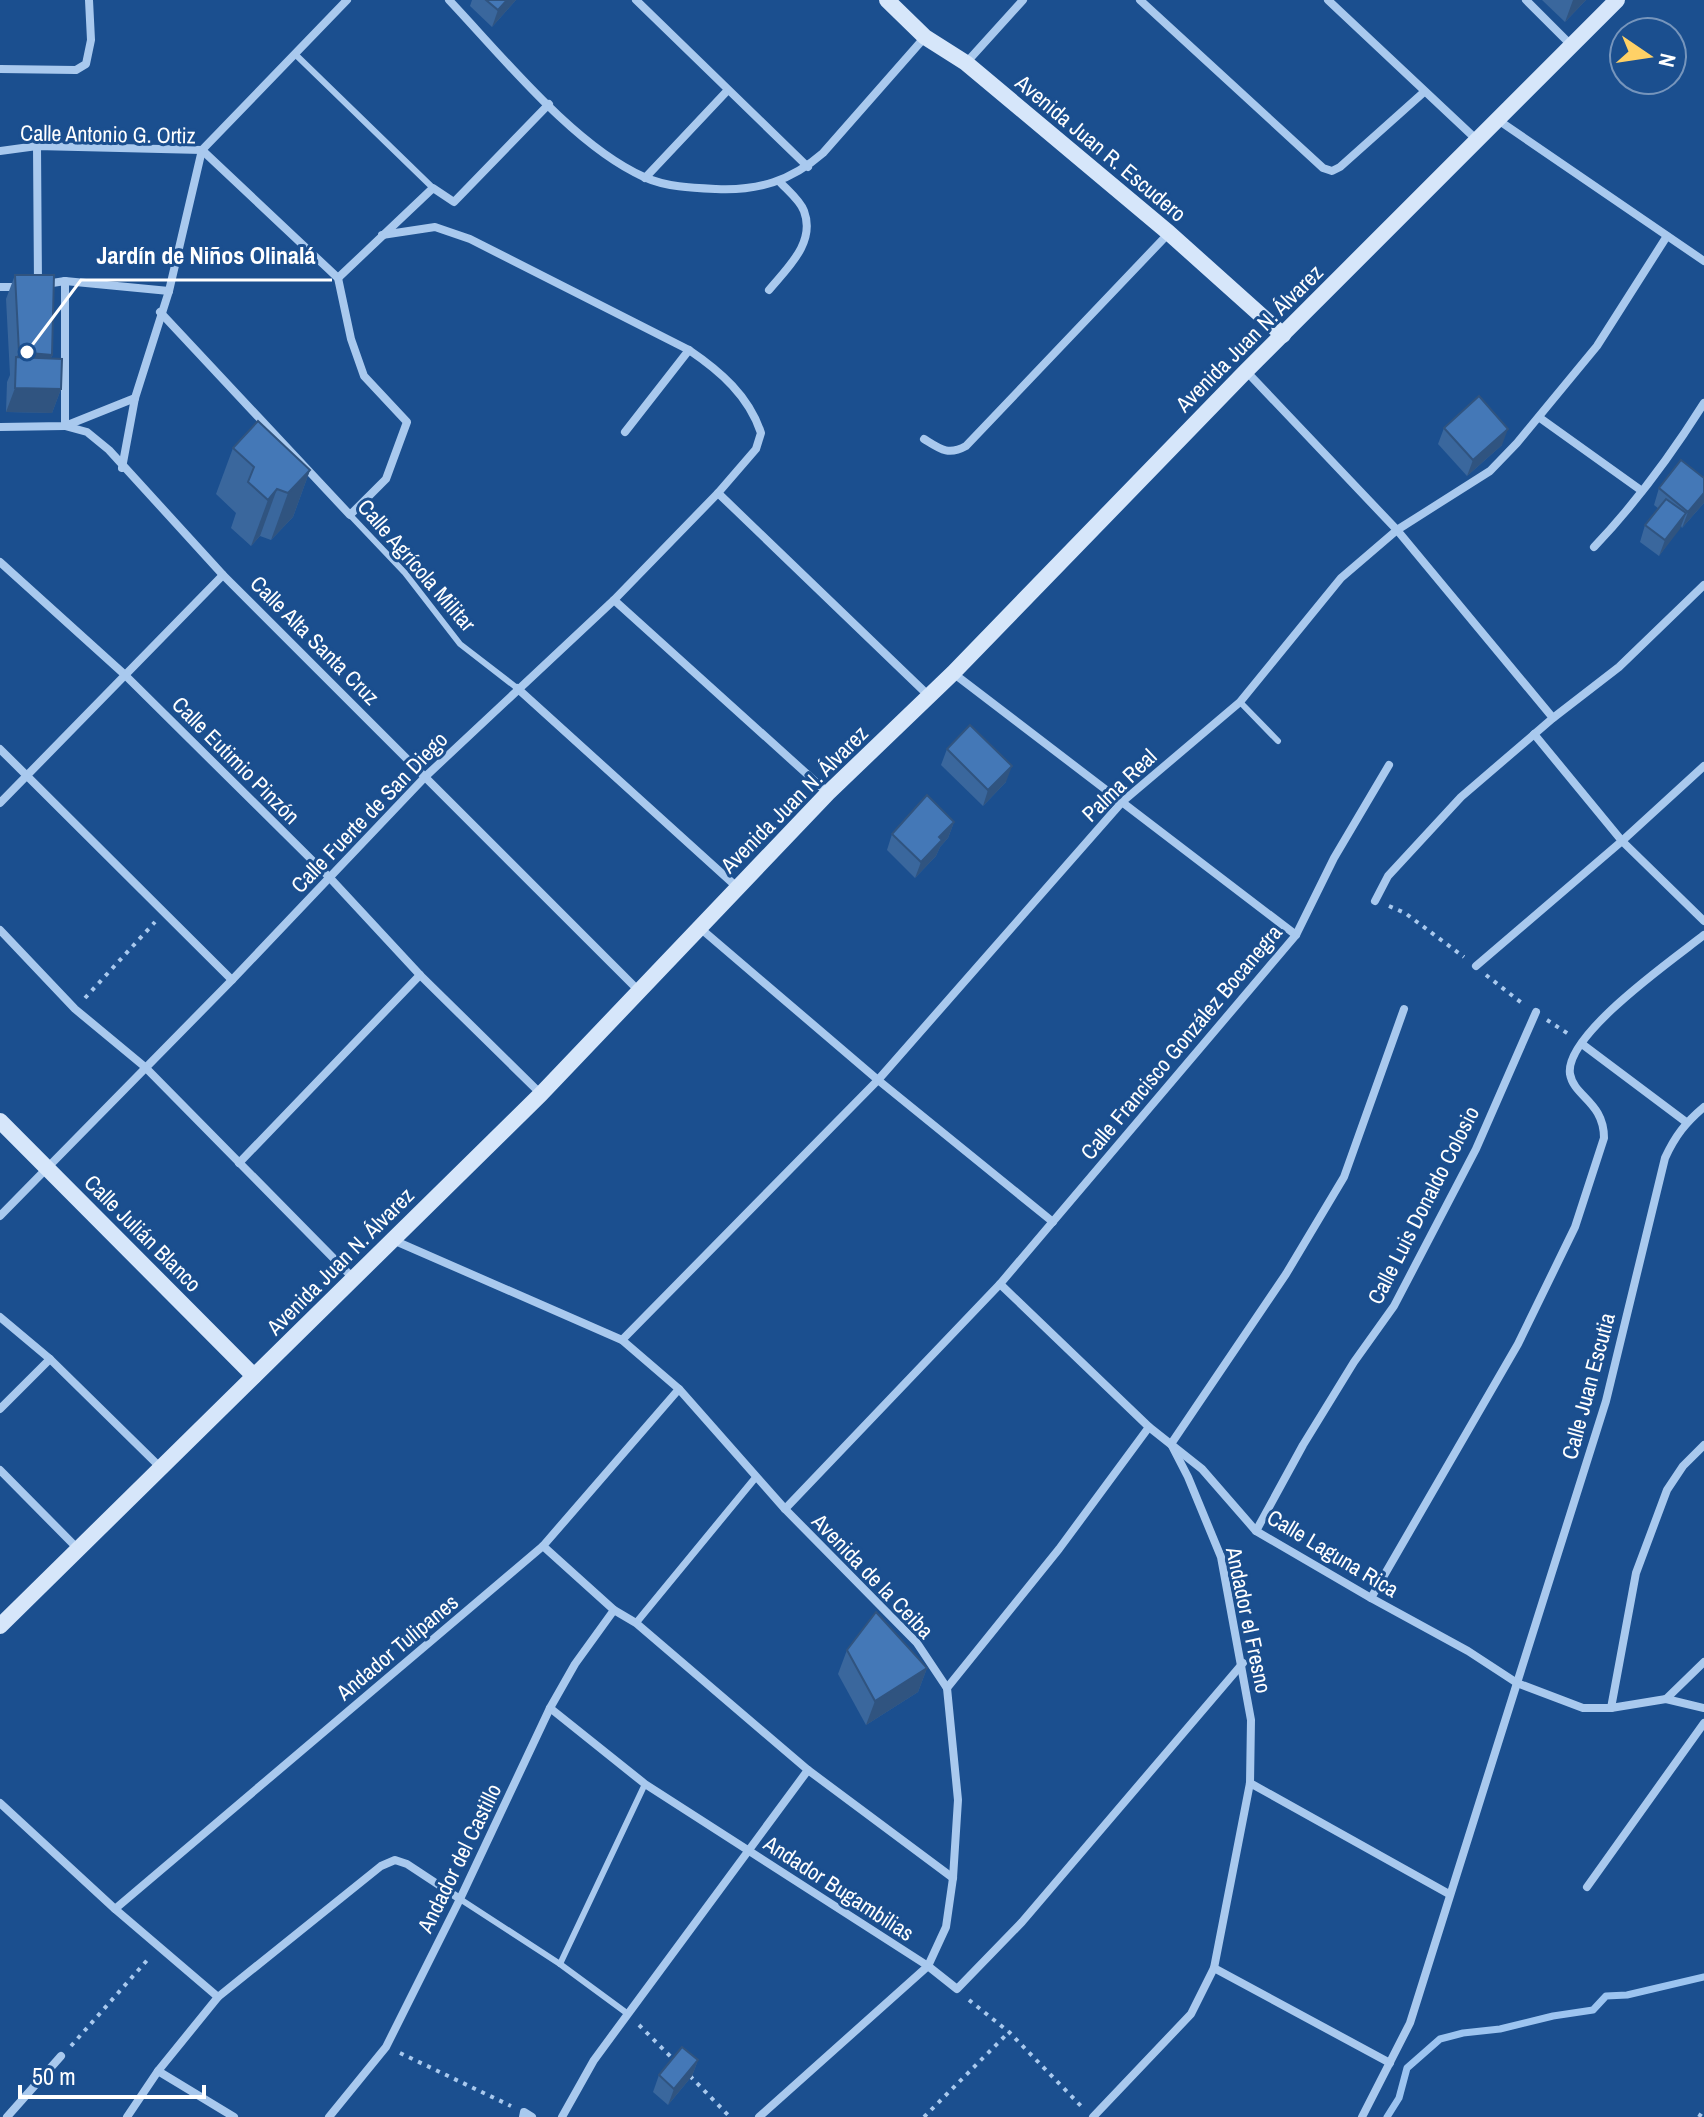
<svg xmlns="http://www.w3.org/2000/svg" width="1704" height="2117" font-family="'Archivo Narrow',sans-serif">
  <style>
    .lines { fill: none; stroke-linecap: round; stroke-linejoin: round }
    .stream { stroke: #9cc4f0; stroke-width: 7 }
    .path { stroke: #a9c9ee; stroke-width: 4; stroke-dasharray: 4 6; stroke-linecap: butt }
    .service { stroke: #a9c9ee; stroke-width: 6 }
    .pedestrian { stroke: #a9c9ee; stroke-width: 7 }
    .minor { stroke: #a9c9ee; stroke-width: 8 }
    .secondary { stroke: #d6e6fa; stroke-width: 16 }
    .wall { fill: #3a679d }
    .shaded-wall { fill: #305480 }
    .building { fill: #4478b7; stroke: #305480; stroke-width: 2 }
    .labels { text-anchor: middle; stroke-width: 6; stroke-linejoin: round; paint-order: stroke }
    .street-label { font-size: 22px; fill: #fff; stroke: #1b4f8f }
    .leader { fill: none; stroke: #fff; stroke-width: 3 }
    .callout-dot { fill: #fff; stroke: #1b4f8f; stroke-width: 3 }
    .callout-label { font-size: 24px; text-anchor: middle; font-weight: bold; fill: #fff; stroke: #1b4f8f; stroke-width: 6; stroke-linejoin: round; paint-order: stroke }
  </style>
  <rect width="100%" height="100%" fill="#1b4f8f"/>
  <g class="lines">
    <polyline class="stream" points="1387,2117 1399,2098 1407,2068 1440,2039 1463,2033 1500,2029 1553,2016 1593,2010 1606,1996 1627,1995 1704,1977"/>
    <g class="path">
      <polyline points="1389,906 1405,913 1464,957"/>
      <polyline points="1486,975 1523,1004"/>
      <polyline points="85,998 155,922"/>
      <polyline points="1547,1020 1570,1035"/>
      <polyline points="969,2000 1009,2032 1082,2107"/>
      <polyline points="639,2025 675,2061"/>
      <polyline points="71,2046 150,1957"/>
      <polyline points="400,2053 511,2106"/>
      <polyline points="690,2076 730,2117"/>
      <polyline points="924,2117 1009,2032"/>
      <polyline points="1699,2117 1704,2109"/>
    </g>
    <g class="service">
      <polyline points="295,54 433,188"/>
      <polyline points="350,515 405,573 460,644 517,688"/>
      <polyline points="1240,702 1278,741"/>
      <polyline points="460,1899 560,1964 628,2014"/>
      <polyline points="560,1964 645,1784"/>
    </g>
    <polyline class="pedestrian" points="636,1623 756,1477"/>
    <g class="minor">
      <path d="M 449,0 C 502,56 574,146 644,177 C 666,187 692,188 716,189 C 758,191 791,181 823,153 L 925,37"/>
      <polyline points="636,0 808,167"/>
      <polyline points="1140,0 1323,168 1332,171 1340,167 1424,92"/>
      <polyline points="1328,0 1477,140"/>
      <polyline points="1526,0 1572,46"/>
      <polyline points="966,63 1023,0"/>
      <polyline points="0,69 76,70 86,64 91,40 89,0"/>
      <polyline points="1498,120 1704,261"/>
      <polyline points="37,146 38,285"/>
      <polyline points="0,151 37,146 202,150 338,278 351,339 364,376 407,422 386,479 350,515 160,312"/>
      <polyline points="645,178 727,91"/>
      <polyline points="338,278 433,188 454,202 549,104"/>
      <polyline points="65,281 65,426 87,432 109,450 223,575 639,991"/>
      <polyline points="46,284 65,281 169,291"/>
      <polyline points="0,287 21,287"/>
      <path d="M 769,290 C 787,268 816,243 804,211 C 800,200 786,189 779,181"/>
      <polyline points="1246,371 1397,530 1553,718"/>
      <polyline points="1540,418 1642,491"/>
      <polyline points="0,427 65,426 135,398"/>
      <polyline points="625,432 689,350"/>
      <path d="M 924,439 C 940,449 948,456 966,446 L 1169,233"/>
      <polyline points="122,468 135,398 169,291 202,150 347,0"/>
      <polyline points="718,493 929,696"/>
      <path d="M 1594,547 C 1636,503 1672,454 1704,403"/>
      <polyline points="0,562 124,674 330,878 420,975 541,1094"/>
      <polyline points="614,600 828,793"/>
      <polyline points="953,673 1296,935"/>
      <polyline points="517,688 738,888"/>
      <polyline points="1534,734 1622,841 1704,921"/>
      <polyline points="0,749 232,980"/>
      <polyline points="0,803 223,575"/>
      <polyline points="1375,901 1388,876 1461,797 1553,718 1619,667 1704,585"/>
      <polyline points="700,928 878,1080 1053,1222"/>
      <polyline points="0,930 75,1009 145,1067 353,1278"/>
      <polyline points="1476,966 1622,841 1704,766"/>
      <polyline points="1582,1044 1686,1122"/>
      <polyline points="239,1163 420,975"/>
      <path d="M 0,1216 L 232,980 L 426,776 L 614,600 L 718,493 L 756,449 L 761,433 C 749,396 720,371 689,350 L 470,239 L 435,227 L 382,235"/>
      <polyline points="393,1240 622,1340 679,1389 785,1509 917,1643 947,1688 958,1800 953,1878 946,1927 928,1966 759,2117"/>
      <polyline points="1000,1284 1149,1427 1202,1469 1256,1531 1371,1598 1468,1651 1517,1683 1583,1708 1611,1708 1666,1699 1704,1662"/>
      <polyline points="0,1317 50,1359 160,1467"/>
      <polyline points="622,1340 878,1080 1122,802 1240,702 1341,578 1397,530 1490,471 1517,443 1597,346 1667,236"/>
      <polyline points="0,1409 50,1359"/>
      <polyline points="0,1470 78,1549"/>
      <polyline points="785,1509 1000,1284 1296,935 1334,858 1389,765"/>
      <polyline points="1256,1531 1303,1445 1354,1362 1394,1306 1476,1149 1536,1012"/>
      <polyline points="543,1546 614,1610 636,1623 808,1770 953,1878"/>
      <path d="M 1371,1598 L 1518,1344 L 1575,1227 L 1604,1138 C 1604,1102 1574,1097 1570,1074 C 1564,1035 1675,958 1704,935"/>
      <polyline points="947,1688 1059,1549 1149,1427"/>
      <polyline points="1666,1699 1704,1708"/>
      <polyline points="550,1708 645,1784 928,1966 957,1989 1022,1922 1243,1663"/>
      <polyline points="1611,1708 1636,1573 1667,1490 1683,1466 1704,1445"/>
      <polyline points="1250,1783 1449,1894"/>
      <polyline points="0,1803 115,1909 218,1997"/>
      <polyline points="1587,1887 1704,1723"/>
      <polyline points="115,1909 543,1546 679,1389"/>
      <polyline points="1214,1968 1390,2063"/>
      <polyline points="158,2071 234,2117"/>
      <polyline points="7,2117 61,2056"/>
      <polyline points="127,2117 158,2071 218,1997 381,1866 395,1860 407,1864 460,1899"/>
      <polyline points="329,2117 386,2047 460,1899 550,1708 575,1664 614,1610"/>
      <polyline points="523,2117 524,2112 532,2117"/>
      <polyline points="562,2117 594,2060 808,1770"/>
      <polyline points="1093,2117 1191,2014 1214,1968 1250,1783 1251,1720 1221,1557 1188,1477 1171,1444 1286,1274 1344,1177 1404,1009"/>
      <path d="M 1362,2117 L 1410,2023 L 1517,1683 L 1606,1401 L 1665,1158 C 1675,1136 1686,1122 1704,1107"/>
    </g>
    <g class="secondary">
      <polyline points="887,0 925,37 966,63 1169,233 1283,335"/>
      <polyline points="0,1121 254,1376"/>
      <polyline points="0,1626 541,1094 828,793 953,673 1246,371 1617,0"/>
    </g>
  </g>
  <g class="wall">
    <polygon points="472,0 516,0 492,27 470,6"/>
    <polygon points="1542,0 1586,0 1565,22"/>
    <polygon points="15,275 52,355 51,358 61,389 52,413 6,412 7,382 10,375 6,299"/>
    <polygon points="1444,428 1502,445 1467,476 1438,444"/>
    <polygon points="233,448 310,470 293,517 271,540 260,536 251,546 231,528 236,513 216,494"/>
    <polygon points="1704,478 1704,503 1682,528 1681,526 1659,556 1640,542 1645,525 1659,509 1654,505 1659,488"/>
    <polygon points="947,749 1006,782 983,806 941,765"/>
    <polygon points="954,822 948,838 940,847 936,856 915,878 887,850 892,834"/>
    <polygon points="847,1650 927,1668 918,1692 866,1725 838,1674"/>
    <polygon points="698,2060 692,2076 668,2105 653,2092 659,2075"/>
  </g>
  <g class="shaded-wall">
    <polygon points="507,0 516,0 492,27 498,10"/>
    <polygon points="1573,0 1586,0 1565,22"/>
    <polygon points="19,352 52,355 43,379 16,359"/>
    <polygon points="15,388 61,389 52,413 6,412"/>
    <polygon points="1508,429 1502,445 1467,476 1473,460"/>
    <polygon points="310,470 293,517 271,540 288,493"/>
    <polygon points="277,489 260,536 251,546 268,500"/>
    <polygon points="1704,493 1704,503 1682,528 1688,512"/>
    <polygon points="1686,513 1680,529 1659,556 1665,540"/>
    <polygon points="1012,766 1006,782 983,806 988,790"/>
    <polygon points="954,822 948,838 940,847 936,856 915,878 921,862 939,837"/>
    <polygon points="927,1668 918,1692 866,1725 875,1701"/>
    <polygon points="698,2060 692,2076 668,2105 674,2089"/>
  </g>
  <g class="building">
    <polygon points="486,0 507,0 498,10"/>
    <polygon points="15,275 54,275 52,355 19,352"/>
    <polygon points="16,357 62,359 61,389 15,388"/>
    <polygon points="1479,396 1508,429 1473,460 1444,428"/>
    <polygon points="258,421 310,470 288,493 277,489 268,500 248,482 254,467 233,448"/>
    <polygon points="1681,460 1704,478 1704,493 1688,512 1659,488"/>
    <polygon points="1666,499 1686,513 1665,540 1645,525"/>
    <polygon points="970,725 1012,766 988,790 947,749"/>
    <polygon points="927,795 954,822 939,837 942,840 921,862 892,834"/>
    <polygon points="876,1612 927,1668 875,1701 847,1650"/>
    <polygon points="682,2047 698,2060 674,2089 659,2075"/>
  </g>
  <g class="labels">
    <g class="street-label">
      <text transform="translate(108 134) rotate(1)" y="8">Calle Antonio G. Ortiz</text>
      <text transform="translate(1101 148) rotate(40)" y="8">Avenida Juan R. Escudero</text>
      <text transform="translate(1249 338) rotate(-45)" y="8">Avenida Juan N. Álvarez</text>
      <text transform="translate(417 565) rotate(49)" y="8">Calle Agrícola Militar</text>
      <text transform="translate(315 640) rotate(45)" y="8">Calle Alta Santa Cruz</text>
      <text transform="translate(236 760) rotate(45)" y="8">Calle Eutimio Pinzón</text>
      <text transform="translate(1119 785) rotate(-44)" y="8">Palma Real</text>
      <text transform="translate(794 799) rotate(-45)" y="8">Avenida Juan N. Álvarez</text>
      <text transform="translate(369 812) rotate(-46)" y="8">Calle Fuerte de San Diego</text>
      <text transform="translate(1181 1042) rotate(-50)" y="8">Calle Francisco González Bocanegra</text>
      <text transform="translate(1423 1205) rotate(-63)" y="8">Calle Luis Donaldo Colosio</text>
      <text transform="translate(143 1233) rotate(45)" y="8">Calle Julián Blanco</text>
      <text transform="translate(340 1261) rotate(-45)" y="8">Avenida Juan N. Álvarez</text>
      <text transform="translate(1588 1386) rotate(-75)" y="8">Calle Juan Escutia</text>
      <text transform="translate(1333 1553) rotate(31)" y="8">Calle Laguna Rica</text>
      <text transform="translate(873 1576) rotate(46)" y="8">Avenida de la Ceiba</text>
      <text transform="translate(1249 1620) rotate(78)" y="8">Andador el Fresno</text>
      <text transform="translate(397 1647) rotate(-40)" y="8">Andador Tulipanes</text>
      <text transform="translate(459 1858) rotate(-64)" y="8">Andador del Castillo</text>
      <text transform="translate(839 1888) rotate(33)" y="8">Andador Bugambilias</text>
    </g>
  </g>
  <path class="leader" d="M27 352L81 280H332"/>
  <circle class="callout-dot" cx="27" cy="352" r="8"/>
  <g class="callout-label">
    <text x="206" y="264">Jardín de Niños Olinalá</text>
  </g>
  <g transform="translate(1648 56) rotate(103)"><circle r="38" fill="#1b4f8f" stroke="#7695bc" stroke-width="2"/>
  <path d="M0-6L14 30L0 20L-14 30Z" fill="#ffd166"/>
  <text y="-12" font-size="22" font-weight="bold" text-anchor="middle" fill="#ffffff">N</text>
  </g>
  <path d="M20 2085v12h184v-12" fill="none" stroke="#ffffff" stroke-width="4"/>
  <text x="32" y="2085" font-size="24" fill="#ffffff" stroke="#1b4f8f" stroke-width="6" paint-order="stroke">50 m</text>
</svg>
